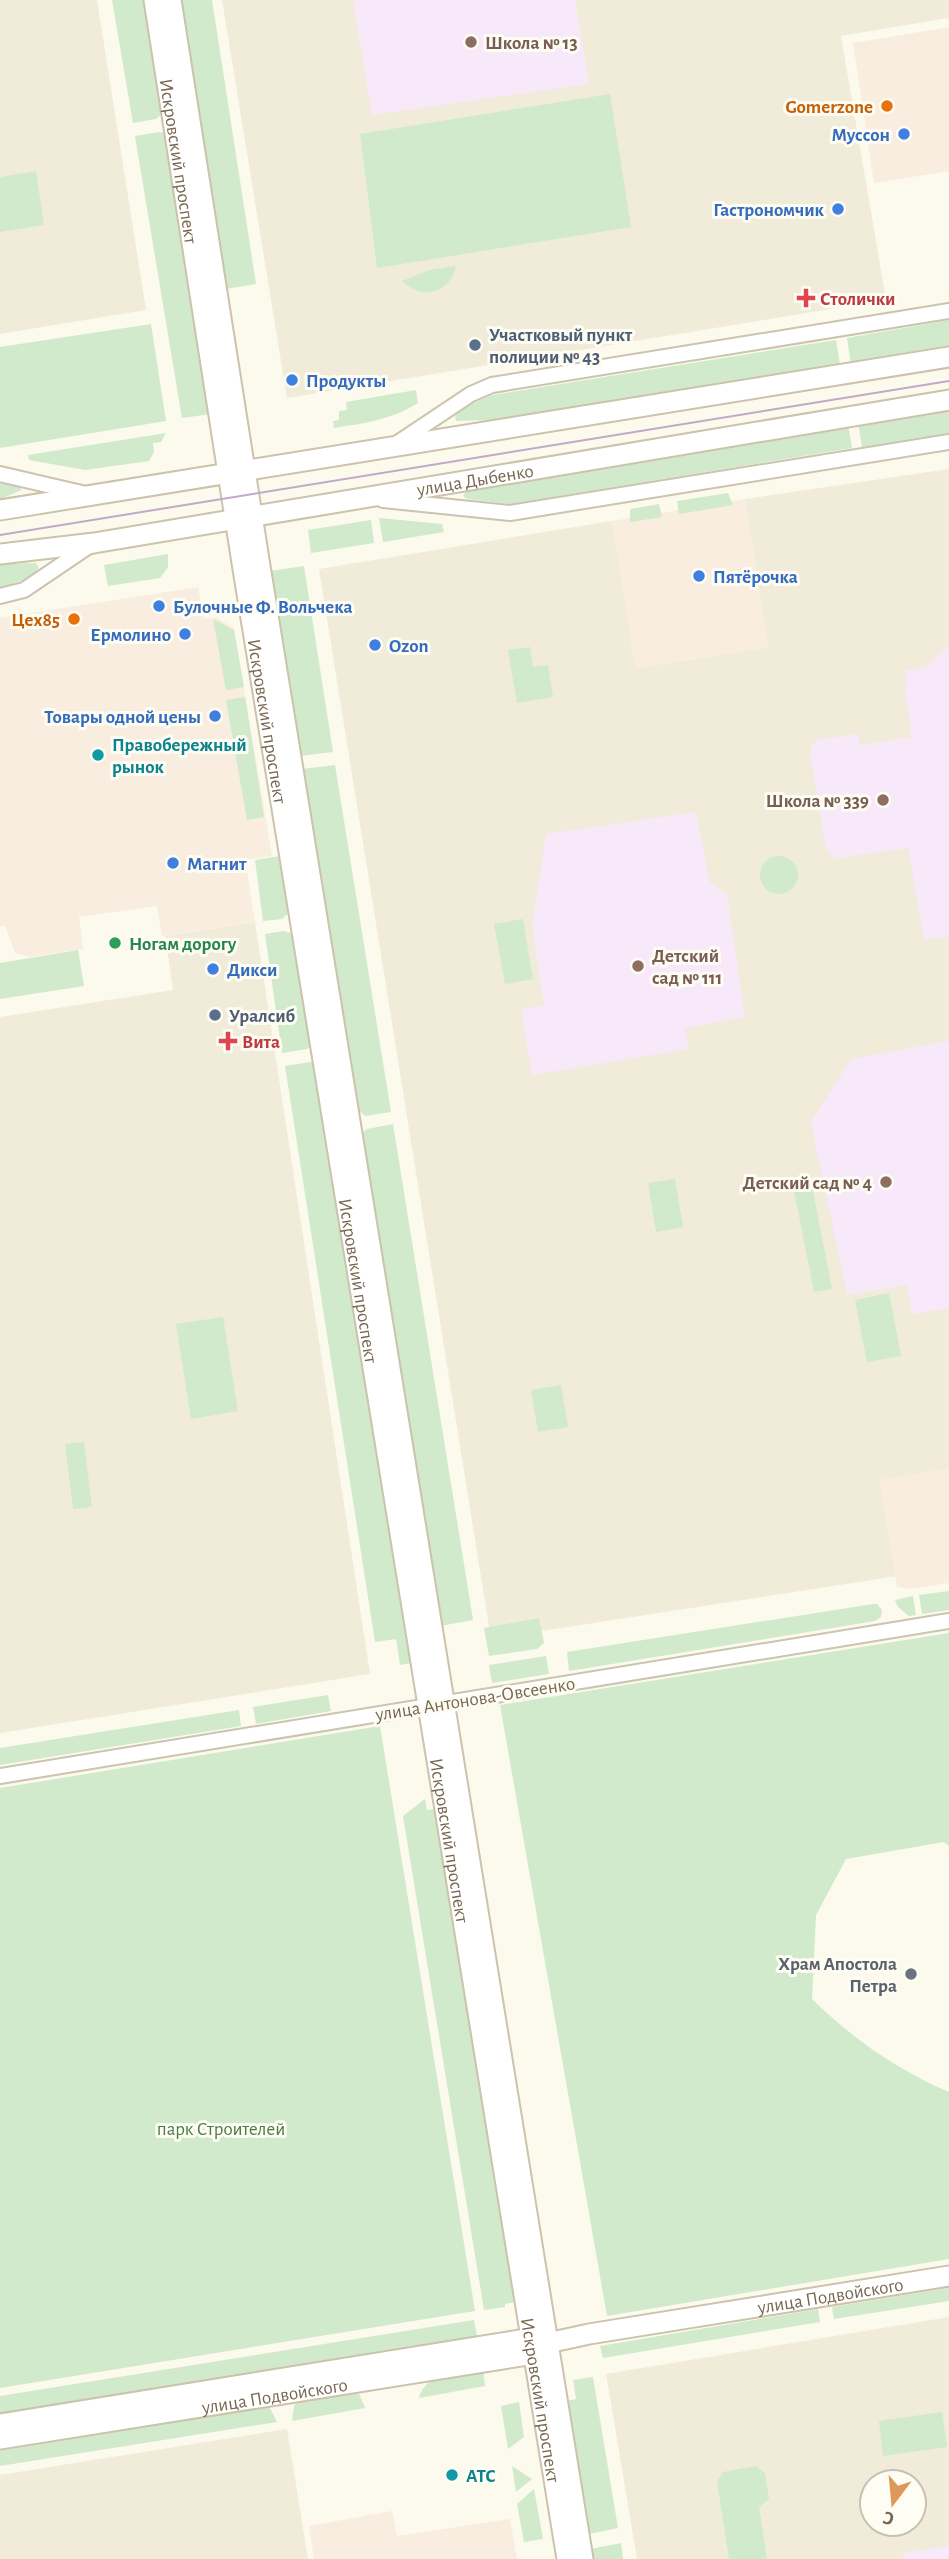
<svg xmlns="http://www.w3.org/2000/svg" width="949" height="2559" font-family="'Alegreya Sans',sans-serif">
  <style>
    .residential { fill: #f0ecd9; fill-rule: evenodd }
    .commercial { fill: #f8eddf }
    .education { fill: #f7e9f9 }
    .green { fill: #d0eacb }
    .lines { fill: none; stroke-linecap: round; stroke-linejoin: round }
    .street-casing { stroke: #ccc3b0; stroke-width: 18 }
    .secondary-casing { stroke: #cdc2ab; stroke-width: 23 }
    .street { stroke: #fff; stroke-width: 14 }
    .secondary { stroke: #fff; stroke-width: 19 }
    .tram { stroke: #c1aac7; stroke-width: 2 }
    .education-dot { fill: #8d6e63; stroke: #fefdf4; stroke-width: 2.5 }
    .food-dot { fill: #e8710a; stroke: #fefdf4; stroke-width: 2.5 }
    .shop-dot { fill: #3f7fe0; stroke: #fefdf4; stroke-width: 2.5 }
    .health-dot { fill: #e0444e; stroke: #fefdf4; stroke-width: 2.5 }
    .service-dot { fill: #5c6f8a; stroke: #fefdf4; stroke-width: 2.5 }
    .culture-dot { fill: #0f9aa8; stroke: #fefdf4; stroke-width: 2.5 }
    .leisure-dot { fill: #2e9e5b; stroke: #fefdf4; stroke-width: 2.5 }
    .worship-dot { fill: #6b7280; stroke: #fefdf4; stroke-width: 2.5 }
    .labels { text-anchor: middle; stroke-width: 6; stroke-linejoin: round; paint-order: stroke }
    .education-label { font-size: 19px; font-weight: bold; fill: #785e54; stroke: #fefdf4; text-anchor: start }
    .food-label { font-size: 19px; font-weight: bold; fill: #c56008; stroke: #fefdf4; text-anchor: end }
    .shop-label { font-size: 19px; font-weight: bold; fill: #366cbe; stroke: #fefdf4; text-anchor: start }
    .street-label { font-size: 19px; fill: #776750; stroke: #fefdf4 }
    .health-label { font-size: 19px; font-weight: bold; fill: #be3a42; stroke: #fefdf4; text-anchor: start }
    .service-label { font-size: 19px; font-weight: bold; fill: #4e5e75; stroke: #fefdf4; text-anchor: start }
    .culture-label { font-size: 19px; font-weight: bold; fill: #0d838f; stroke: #fefdf4; text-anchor: start }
    .leisure-label { font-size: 19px; font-weight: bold; fill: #27864d; stroke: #fefdf4; text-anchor: start }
    .worship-label { font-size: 19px; font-weight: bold; fill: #5b616d; stroke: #fefdf4; text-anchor: end }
    .park-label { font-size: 19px; fill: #4b7c48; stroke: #fefdf4 }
  </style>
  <rect width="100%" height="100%" fill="#fcfaed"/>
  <g class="residential">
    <polygon points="0,0 97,0 146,310 0,334"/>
    <polygon points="222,0 949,0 949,18 841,36 886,300 287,398"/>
    <polygon points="949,469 949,1568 491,1639 319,569 612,521 636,668 768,647 745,499"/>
    <polygon points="255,922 370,1674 0,1733 0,1017 173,990 165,936"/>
    <path d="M 949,2317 L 949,2559 L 637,2559 L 606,2374 ZM 872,2482 L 914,2482 L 914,2524 L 872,2524 Z"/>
    <polygon points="287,2429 308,2559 0,2559 0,2475"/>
  </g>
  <g class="commercial">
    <polygon points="949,27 949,171 874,183 853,43"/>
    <polygon points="745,499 768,647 635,668 612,521"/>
    <polygon points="198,587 204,619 215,617 234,628 272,856 245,860 255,922 162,936 157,906 79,917 83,949 29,957 15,953 5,926 0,927 0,618"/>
    <polygon points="949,1468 949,1583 911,1589 897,1587 879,1480"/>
    <polygon points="392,2511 397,2536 510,2519 517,2559 314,2559 309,2526"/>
  </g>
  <g class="education">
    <polygon points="353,0 575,0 589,84 372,115"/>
    <polygon points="949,648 949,936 924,940 908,848 839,858 831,855 825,846 810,753 812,745 817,740 858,734 860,745 912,737 905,691 906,670 925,668 944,649"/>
    <polygon points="696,812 710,883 727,894 745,1017 685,1028 689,1049 532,1075 521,1009 544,1005 532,927 546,834"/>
    <polygon points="949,1041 949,1308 912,1314 907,1285 847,1295 811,1122 851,1059"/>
    <polygon points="949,2546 949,2559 904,2559 903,2553"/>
  </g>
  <g class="green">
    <polygon points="112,0 144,0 162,114 156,119 133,123"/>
    <polygon points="179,0 212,0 256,284 226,289"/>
    <polygon points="610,94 631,227 377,268 360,134"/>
    <polygon points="159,132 166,133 211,414 182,418 135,136"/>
    <polygon points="36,171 44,225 0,232 0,177"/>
    <path d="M 456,266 C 450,293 422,301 402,281 L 429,270 Z"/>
    <polygon points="949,320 949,349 851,364 847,338"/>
    <polygon points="151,324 166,421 0,448 0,347"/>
    <path d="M 836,340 L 840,365 L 496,420 L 456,421 L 455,416 C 466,406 479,400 493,395 Z"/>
    <path d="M 416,390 L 418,403 C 391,420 365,423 334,428 L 333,421 L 339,420 L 339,411 L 347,410 L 346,402 Z"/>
    <polygon points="949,408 949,433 862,447 858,422"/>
    <polygon points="848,424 852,448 510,504 467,499 463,496 466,491"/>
    <polygon points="166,433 161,442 153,443 154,452 149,461 85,470 29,460 28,455"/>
    <polygon points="0,483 18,486 22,490 0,499"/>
    <polygon points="728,493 733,505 679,514 677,501"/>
    <polygon points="659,504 662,517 630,522 630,509"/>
    <polygon points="379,518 442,524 444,532 383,542"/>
    <polygon points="371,520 374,543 311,553 308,530"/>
    <polygon points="168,554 168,567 160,578 108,586 104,565"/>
    <polygon points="36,563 39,568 29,578 0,588 0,564"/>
    <polygon points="304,566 333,752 300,756 270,571"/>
    <polygon points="213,619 234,630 244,687 226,690"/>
    <polygon points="530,647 533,667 548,665 553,697 517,703 508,650"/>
    <polygon points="245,697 264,817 247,820 226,700"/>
    <polygon points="335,765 391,1112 365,1116 357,1109 302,769"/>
    <circle cx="779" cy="875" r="19"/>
    <polygon points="280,856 290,912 282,919 263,921 255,860"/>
    <polygon points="523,919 533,979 505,984 494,924"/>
    <polygon points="284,931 294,934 312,1046 307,1049 282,1053 265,934"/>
    <polygon points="78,950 84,986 0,999 0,963"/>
    <polygon points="310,1062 315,1062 411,1663 400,1665 396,1639 375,1642 285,1066"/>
    <polygon points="393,1124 473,1620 440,1626 361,1134 367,1129"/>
    <polygon points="810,1176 832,1289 814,1292 792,1180"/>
    <polygon points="675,1179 683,1227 656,1232 648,1183"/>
    <polygon points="889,1293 901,1356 867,1362 855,1300"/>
    <polygon points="223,1317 238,1411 191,1419 176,1324"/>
    <polygon points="561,1385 568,1427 538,1432 531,1390"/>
    <polygon points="84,1442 92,1507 73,1509 65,1444"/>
    <polygon points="949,1591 949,1610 922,1614 919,1595"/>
    <polygon points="913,1596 916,1615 909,1616 898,1607 895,1600"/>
    <polygon points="873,1604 877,1604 882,1610 881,1617 875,1621 569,1671 567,1652"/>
    <polygon points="539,1618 544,1643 537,1649 489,1656 484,1628"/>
    <path d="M 949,1633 L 949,1846 L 944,1842 L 846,1859 L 816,1915 L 812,1999 C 852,2038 897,2070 949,2092 L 949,2259 L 607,2316 L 500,1705 Z"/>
    <polygon points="546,1656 549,1674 492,1683 489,1665"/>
    <polygon points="328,1695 331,1711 256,1724 253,1707"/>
    <polygon points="239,1710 241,1726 0,1765 0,1748"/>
    <polygon points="380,1726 475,2311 0,2388 0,1788"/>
    <polygon points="425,1799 427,1810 435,1809 515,2302 505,2304 505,2307 484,2310 403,1816"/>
    <polygon points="949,2288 949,2301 834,2319 832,2307"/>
    <polygon points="818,2309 820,2322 603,2358 600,2346"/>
    <polygon points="474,2320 477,2336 0,2413 0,2396"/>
    <path d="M 483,2369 L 485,2386 L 419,2398 C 426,2371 459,2373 483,2369 Z"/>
    <polygon points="593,2377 618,2528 589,2534 566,2401 576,2399 573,2380"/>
    <polygon points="353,2391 359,2394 365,2408 292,2421 294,2406 300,2399"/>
    <polygon points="519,2402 524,2437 508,2449 501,2406"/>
    <polygon points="263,2406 270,2408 277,2422 0,2466 0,2448"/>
    <polygon points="942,2412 947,2447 883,2456 879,2421"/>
    <polygon points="512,2466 532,2479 516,2492"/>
    <polygon points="756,2466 765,2473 769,2499 759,2507 767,2559 729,2559 717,2481 723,2472"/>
    <polygon points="534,2489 543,2539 524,2542 517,2504"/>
    <polygon points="621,2543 623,2559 593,2559 591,2549"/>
  </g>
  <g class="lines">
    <defs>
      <g id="street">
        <polyline points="396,444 471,394 492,385 949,311"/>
        <polyline points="0,474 86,494"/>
        <polyline points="383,500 510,513 949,442"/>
        <polyline points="0,596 24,590 92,544"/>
        <polyline points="0,1776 949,1621"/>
      </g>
      <g id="secondary">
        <path id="s1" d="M 154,0 L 243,569 L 567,2559"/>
        <polyline points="171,0 260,566 583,2559"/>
        <polyline points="0,510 949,357"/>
        <path id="s2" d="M 0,554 L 94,543 L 949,400"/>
        <polyline points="0,2424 532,2338 543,2342"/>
        <path id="s3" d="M 0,2439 L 534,2354 L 548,2343 L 589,2334 L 949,2276"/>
      </g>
    </defs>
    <use href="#street" class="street-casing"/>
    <use href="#secondary" class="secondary-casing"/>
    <use href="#street" class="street"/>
    <use href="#secondary" class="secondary"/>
    <polyline class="tram" points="0,535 949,381"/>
  </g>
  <g class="education-dot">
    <circle cx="471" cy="42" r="7"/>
    <circle cx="883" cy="800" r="7"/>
    <circle cx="638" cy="966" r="7"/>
    <circle cx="886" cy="1182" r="7"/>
  </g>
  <g class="food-dot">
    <circle cx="887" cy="106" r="7"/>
    <circle cx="74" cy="619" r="7"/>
  </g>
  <g class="shop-dot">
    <circle cx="904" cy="134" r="7"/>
    <circle cx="838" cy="209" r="7"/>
    <circle cx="292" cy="380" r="7"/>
    <circle cx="699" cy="576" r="7"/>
    <circle cx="159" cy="606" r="7"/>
    <circle cx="185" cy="634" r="7"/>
    <circle cx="375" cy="645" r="7"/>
    <circle cx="215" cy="716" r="7"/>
    <circle cx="173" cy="863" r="7"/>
    <circle cx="213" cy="969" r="7"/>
  </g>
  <g class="health-dot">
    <path d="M802.5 287.5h7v7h7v7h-7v7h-7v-7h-7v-7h7z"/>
    <path d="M224.5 1030.5h7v7h7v7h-7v7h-7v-7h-7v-7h7z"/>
  </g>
  <g class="service-dot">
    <circle cx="475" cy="345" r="7"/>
    <circle cx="215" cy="1015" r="7"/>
  </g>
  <g class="culture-dot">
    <circle cx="98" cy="755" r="7"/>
    <circle cx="452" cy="2475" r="7"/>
  </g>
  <circle class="leisure-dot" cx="115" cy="943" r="7"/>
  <circle class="worship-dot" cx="911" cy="1974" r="7"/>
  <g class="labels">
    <g class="education-label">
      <text x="485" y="49">Школа № 13</text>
      <text x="869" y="807" text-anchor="end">Школа № 339</text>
      <text x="652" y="962">Детский<tspan x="652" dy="22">сад № 111</tspan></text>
      <text x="872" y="1189" text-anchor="end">Детский сад № 4</text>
    </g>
    <g class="food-label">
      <text x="873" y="113">Gomerzone</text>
      <text x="60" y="626">Цех85</text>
    </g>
    <g class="shop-label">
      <text x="890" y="141" text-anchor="end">Муссон</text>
      <text x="824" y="216" text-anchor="end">Гастрономчик</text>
      <text x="306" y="387">Продукты</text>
      <text x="713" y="583">Пятёрочка</text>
      <text x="173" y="613">Булочные Ф. Вольчека</text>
      <text x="171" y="641" text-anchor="end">Ермолино</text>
      <text x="389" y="652">Ozon</text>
      <text x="201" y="723" text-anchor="end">Товары одной цены</text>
      <text x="187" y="870">Магнит</text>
      <text x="227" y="976">Дикси</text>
    </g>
    <g class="street-label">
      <text dy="7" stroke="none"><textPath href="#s1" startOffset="163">Искровский проспект</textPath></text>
      <text dy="7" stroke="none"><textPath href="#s2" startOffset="481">улица Дыбенко</textPath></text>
      <text dy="7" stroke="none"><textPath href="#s1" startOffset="730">Искровский проспект</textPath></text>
      <text dy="7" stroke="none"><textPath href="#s1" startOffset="1297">Искровский проспект</textPath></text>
      <text transform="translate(475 1698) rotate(-9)" y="7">улица Антонова-Овсеенко</text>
      <text dy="7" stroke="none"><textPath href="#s1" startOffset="1864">Искровский проспект</textPath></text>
      <text dy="7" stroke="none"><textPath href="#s3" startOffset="845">улица Подвойского</textPath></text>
      <text dy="7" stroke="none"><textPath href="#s3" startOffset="278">улица Подвойского</textPath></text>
      <text dy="7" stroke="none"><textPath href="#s1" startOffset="2431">Искровский проспект</textPath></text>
    </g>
    <g class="health-label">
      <text x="820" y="305">Столички</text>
      <text x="242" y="1048">Вита</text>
    </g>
    <g class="service-label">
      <text x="489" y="341">Участковый пункт<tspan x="489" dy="22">полиции № 43</tspan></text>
      <text x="229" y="1022">Уралсиб</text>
    </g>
    <g class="culture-label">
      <text x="112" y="751">Правобережный<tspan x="112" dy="22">рынок</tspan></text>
      <text x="466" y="2482">АТС</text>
    </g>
    <g class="leisure-label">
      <text x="129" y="950">Ногам дорогу</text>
    </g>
    <g class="worship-label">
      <text x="897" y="1970">Храм Апостола<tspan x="897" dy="22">Петра</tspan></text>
    </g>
    <g class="park-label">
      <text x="221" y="2135">парк Строителей</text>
    </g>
  </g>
  <g transform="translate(893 2503) rotate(196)"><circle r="33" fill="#fefdf4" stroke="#c8c1b2" stroke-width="2"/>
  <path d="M0-5L12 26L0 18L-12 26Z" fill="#dd985a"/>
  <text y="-10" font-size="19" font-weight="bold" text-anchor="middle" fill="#776750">С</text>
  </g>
</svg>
